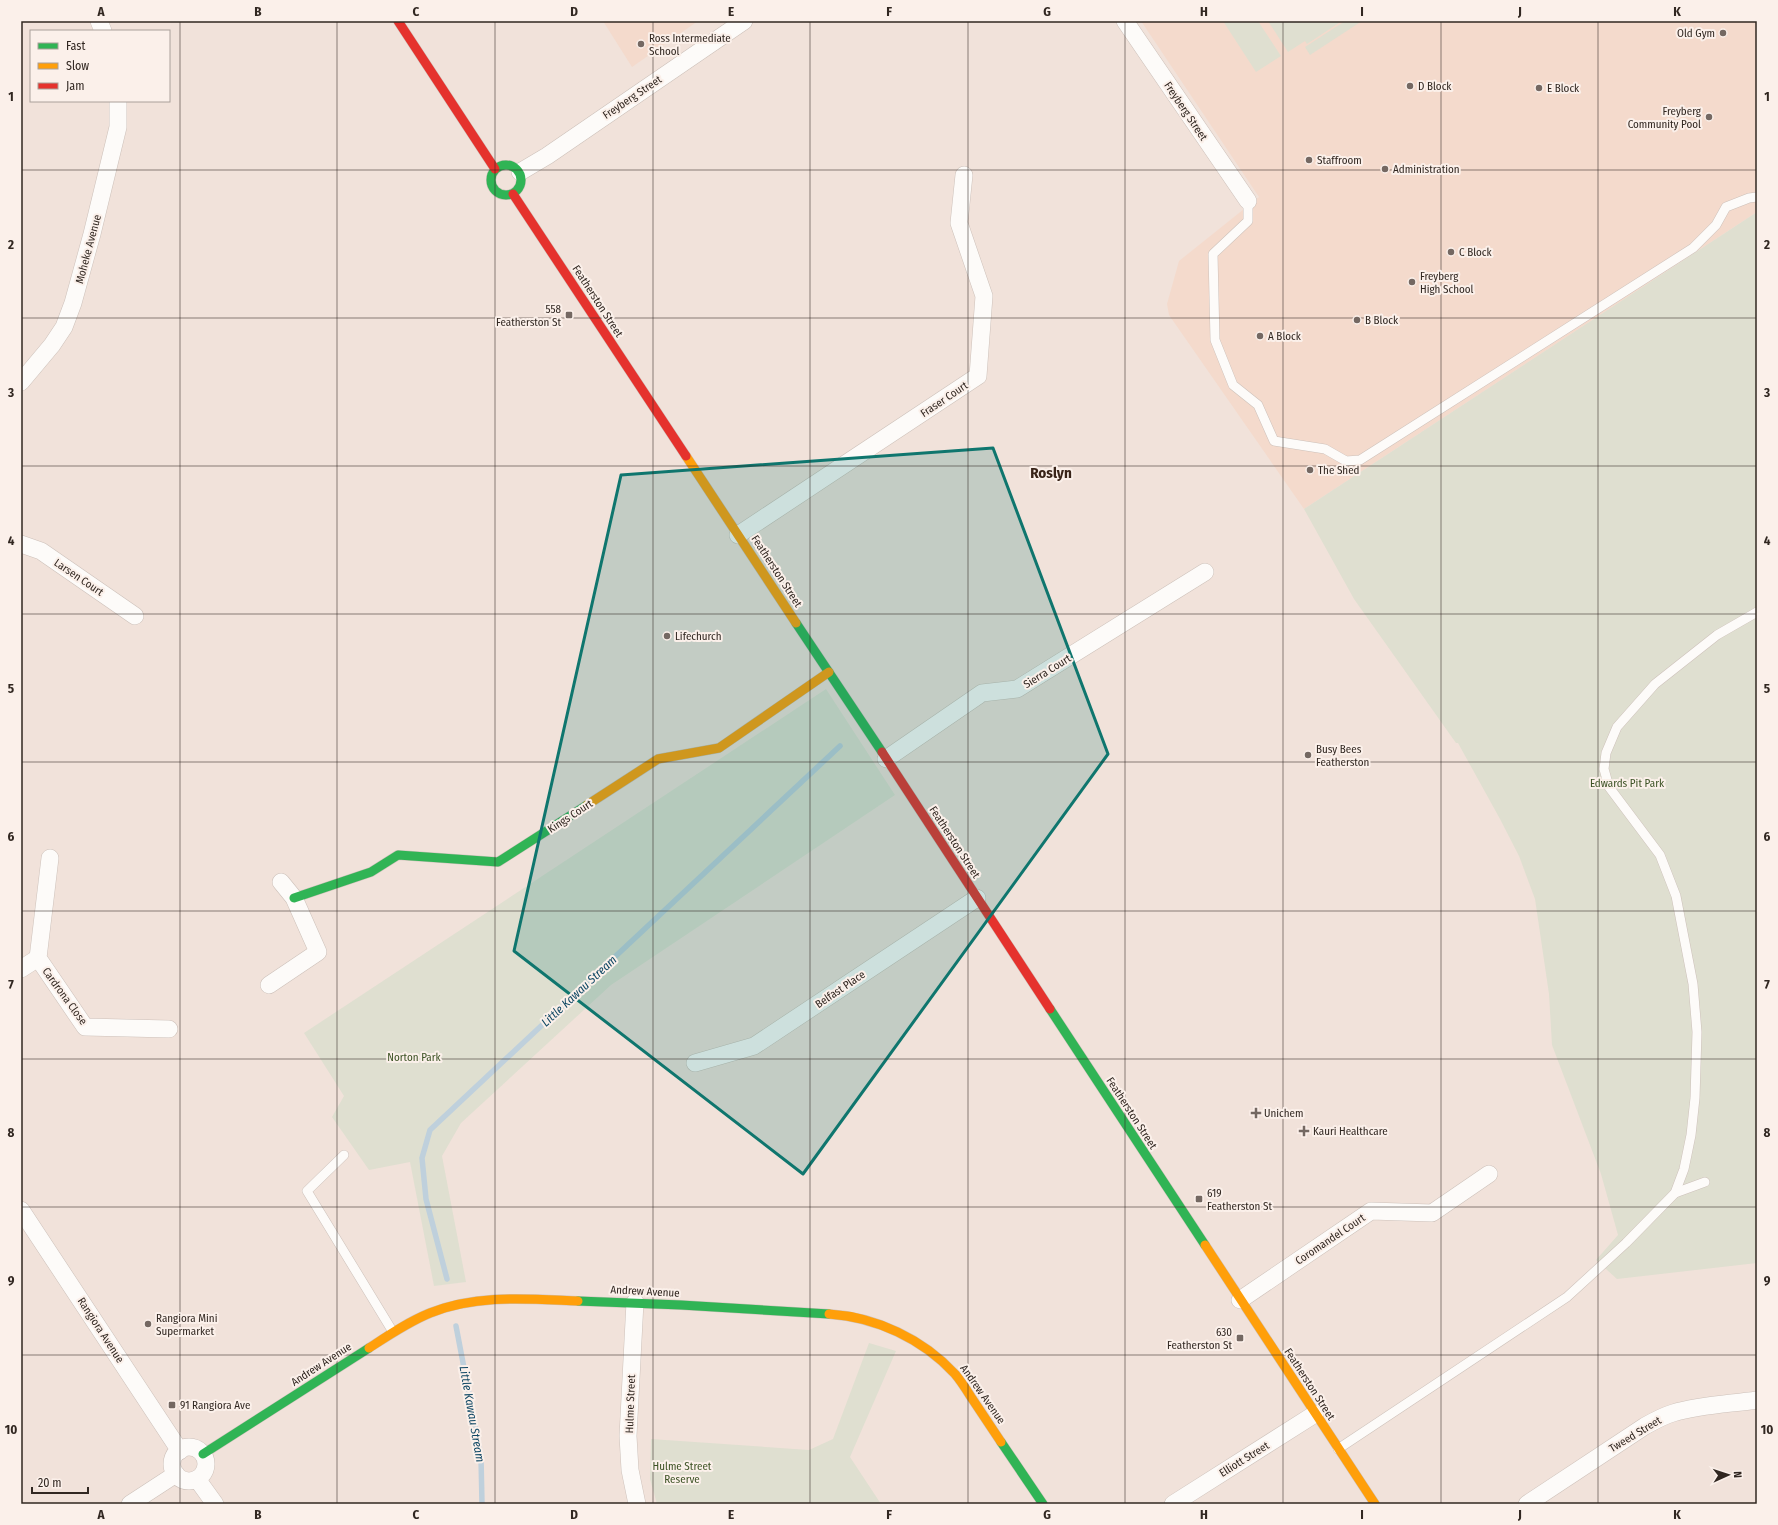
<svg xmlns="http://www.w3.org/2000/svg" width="1778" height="1525" font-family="'Fira Sans Condensed',sans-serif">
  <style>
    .built { fill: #f4dacc }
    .green { fill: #dfdfd0 }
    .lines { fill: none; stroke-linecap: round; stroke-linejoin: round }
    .stream { stroke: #bfd0dc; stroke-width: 5.5 }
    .lane-casing { stroke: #cdc1ba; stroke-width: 10 }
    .street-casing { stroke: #cdc1ba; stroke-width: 18 }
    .fast-casing { stroke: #cdc1ba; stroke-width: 10 }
    .slow-casing { stroke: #cdc1ba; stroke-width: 10 }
    .jam-casing { stroke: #cdc1ba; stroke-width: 10 }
    .lane { stroke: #fdfbf9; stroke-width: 9 }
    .street { stroke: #fdfbf9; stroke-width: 17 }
    .fast { stroke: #30b455; stroke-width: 9 }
    .slow { stroke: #ff9f0a; stroke-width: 9 }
    .jam { stroke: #e5322d; stroke-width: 9 }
    .marked { fill: #0f766e; fill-opacity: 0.2; stroke: #0f766e; stroke-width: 3; stroke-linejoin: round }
    .grid { fill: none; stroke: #312721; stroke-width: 1; stroke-opacity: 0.55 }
    .poi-dot { fill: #746862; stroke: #fbf0ea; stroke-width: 1.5 }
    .labels { text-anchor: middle; stroke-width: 4; stroke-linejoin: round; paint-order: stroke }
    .poi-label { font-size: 11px; fill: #312721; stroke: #fbf0ea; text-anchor: start }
    .street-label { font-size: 11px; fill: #312721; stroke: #fbf0ea }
    .park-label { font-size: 11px; fill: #3c5224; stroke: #fbf0ea }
    .water-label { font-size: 12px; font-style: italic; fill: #0f4764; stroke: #fbf0ea }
    .district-label { font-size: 15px; font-weight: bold; fill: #392419; stroke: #fbf0ea }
    .neatline { fill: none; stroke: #312721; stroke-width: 1.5 }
    .grid-label { font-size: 13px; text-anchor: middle; font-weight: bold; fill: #312721 }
  </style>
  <rect width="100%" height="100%" fill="#f1e2da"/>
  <g class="built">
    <polygon points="603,21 698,21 632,67"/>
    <polygon points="1141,21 1757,21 1757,212 1304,509 1169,315 1167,304 1179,261 1259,197"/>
  </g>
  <g class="green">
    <polygon points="1223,21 1258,21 1281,56 1256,72"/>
    <polygon points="1268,21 1342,21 1307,44 1305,41 1288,52"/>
    <polygon points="1345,21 1362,21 1310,55 1305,47"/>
    <polygon points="1757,212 1757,1263 1617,1279 1596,1260 1618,1235 1601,1174 1552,1045 1549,994 1535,899 1519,856 1500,819 1458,743 1456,743 1354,599 1304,509"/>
    <polygon points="826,689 895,795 611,985 461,1123 442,1156 466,1282 434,1286 410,1162 369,1170 332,1117 344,1096 304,1033"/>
    <polygon points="869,1343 896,1351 850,1457 881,1504 657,1504 650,1479 651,1439 809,1450 833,1439"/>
  </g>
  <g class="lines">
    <g class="stream">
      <polyline points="447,1279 426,1199 422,1158 430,1130 840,746"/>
      <polyline points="456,1326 481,1457 482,1504"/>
    </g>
    <defs>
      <g id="lane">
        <polyline points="1248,201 1248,221 1213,254 1215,340 1233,385 1258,405 1274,441 1325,449 1346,461 1360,460 1693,248 1716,225 1726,207 1749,198 1757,197"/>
        <polyline points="344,1155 307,1191 393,1332"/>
        <polyline points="1675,1193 1705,1182"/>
        <polyline points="1338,1449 1567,1297 1626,1243 1675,1193 1684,1169 1691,1135 1695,1098 1697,1032 1693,984 1676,896 1660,855 1609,787 1604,769 1606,753 1617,727 1655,684 1717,635 1757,612"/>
      </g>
      <g id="street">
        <polyline points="99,21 103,31"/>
        <polyline points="1125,21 1248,201"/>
        <polyline points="520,172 547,156 744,21"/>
        <polyline points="21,382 52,345 64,327 73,303 92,234 118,127 118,101"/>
        <polyline points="738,535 978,376 984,296 959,223 964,175"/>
        <polyline points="21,544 41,551 135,616"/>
        <polyline points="886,759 982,693 1017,689 1205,572"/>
        <polyline points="50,858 38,958 85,1027 169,1029"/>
        <polyline points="21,969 38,958"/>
        <polyline points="269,985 318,952 294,898 281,882"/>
        <polyline points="695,1063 754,1046 977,898"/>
        <polyline points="21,1210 180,1451"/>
        <polyline points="1240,1300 1371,1211 1432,1213 1489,1174"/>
        <polyline points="635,1302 628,1436 630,1470 637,1504"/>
        <circle cx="189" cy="1464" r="17"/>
        <polyline points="197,1479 215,1504"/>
        <polyline points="130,1504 176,1474"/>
        <polyline points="1173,1504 1315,1414"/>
        <path d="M 1527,1504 L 1645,1426 C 1654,1421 1663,1416 1673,1413 C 1700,1405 1729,1404 1757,1400"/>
      </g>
      <g id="fast">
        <circle cx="506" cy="180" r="15"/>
        <polyline points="796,623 882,752"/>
        <polyline points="294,898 371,872 398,855 498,862 587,805"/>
        <polyline points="1050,1009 1205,1245"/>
        <polyline points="578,1301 681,1305 829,1314"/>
        <polyline points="1001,1442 1043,1504"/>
        <polyline points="203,1454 369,1348"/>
      </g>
      <g id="slow">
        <polyline points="686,456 796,623"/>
        <polyline points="587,805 658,759 719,748 829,672"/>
        <polyline points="1205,1245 1375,1504"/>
        <path d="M 829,1314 C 876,1317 923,1339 955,1374 C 961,1381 966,1389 971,1397 C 981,1412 991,1427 1001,1442"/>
        <path d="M 369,1348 C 389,1335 408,1322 430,1313 C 477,1294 528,1299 578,1301"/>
      </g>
      <g id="jam">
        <polyline points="398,21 495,169"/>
        <polyline points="513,194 686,456"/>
        <polyline points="882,752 1050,1009"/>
      </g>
    </defs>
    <use href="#lane" class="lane-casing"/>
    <use href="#street" class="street-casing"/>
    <use href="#fast" class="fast-casing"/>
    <use href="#slow" class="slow-casing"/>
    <use href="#jam" class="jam-casing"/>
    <use href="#lane" class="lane"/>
    <use href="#street" class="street"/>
    <use href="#fast" class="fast"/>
    <use href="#slow" class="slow"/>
    <use href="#jam" class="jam"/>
  </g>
  <path class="marked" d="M 993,448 L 1108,754 L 803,1174 L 514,951 L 621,475 Z"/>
  <path class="grid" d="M 180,21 L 180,1504M 337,21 L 337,1504M 495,21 L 495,1504M 653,21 L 653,1504M 810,21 L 810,1504M 968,21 L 968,1504M 1125,21 L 1125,1504M 1283,21 L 1283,1504M 1441,21 L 1441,1504M 1598,21 L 1598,1504M 21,170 L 1757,170M 21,318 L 1757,318M 21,466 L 1757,466M 21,614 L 1757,614M 21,762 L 1757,762M 21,911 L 1757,911M 21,1059 L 1757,1059M 21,1207 L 1757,1207M 21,1355 L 1757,1355"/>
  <g class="poi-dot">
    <circle cx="1723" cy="33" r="4"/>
    <circle cx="641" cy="44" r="4"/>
    <circle cx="1410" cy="86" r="4"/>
    <circle cx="1539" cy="88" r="4"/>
    <circle cx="1709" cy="117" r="4"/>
    <circle cx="1309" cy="160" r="4"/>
    <circle cx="1385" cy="169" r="4"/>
    <circle cx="1451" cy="252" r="4"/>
    <circle cx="1412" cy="282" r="4"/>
    <rect x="565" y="311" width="8" height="8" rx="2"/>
    <circle cx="1357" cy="320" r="4"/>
    <circle cx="1260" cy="336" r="4"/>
    <circle cx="1310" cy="470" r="4"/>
    <circle cx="667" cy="636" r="4"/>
    <circle cx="1308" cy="755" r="4"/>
    <path d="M1254 1107h4v4h4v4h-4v4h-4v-4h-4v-4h4z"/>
    <path d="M1302 1125h4v4h4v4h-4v4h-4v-4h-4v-4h4z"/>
    <rect x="1195" y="1195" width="8" height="8" rx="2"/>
    <circle cx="148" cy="1324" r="4"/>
    <rect x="1236" y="1334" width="8" height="8" rx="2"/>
    <rect x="168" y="1401" width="8" height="8" rx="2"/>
  </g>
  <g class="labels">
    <g class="poi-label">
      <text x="1715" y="37" text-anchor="end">Old Gym</text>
      <text x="649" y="42">Ross Intermediate<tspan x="649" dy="13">School</tspan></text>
      <text x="1418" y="90">D Block</text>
      <text x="1547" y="92">E Block</text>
      <text x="1701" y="115" text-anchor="end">Freyberg<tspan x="1701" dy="13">Community Pool</tspan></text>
      <text x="1317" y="164">Staffroom</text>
      <text x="1393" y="173">Administration</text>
      <text x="1459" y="256">C Block</text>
      <text x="1420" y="280">Freyberg<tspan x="1420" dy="13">High School</tspan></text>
      <text x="561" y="313" text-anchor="end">558<tspan x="561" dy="13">Featherston St</tspan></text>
      <text x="1365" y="324">B Block</text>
      <text x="1268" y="340">A Block</text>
      <text x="1318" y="474">The Shed</text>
      <text x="675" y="640">Lifechurch</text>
      <text x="1316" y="753">Busy Bees<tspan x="1316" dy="13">Featherston</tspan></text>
      <text x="1264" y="1117">Unichem</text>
      <text x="1313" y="1135">Kauri Healthcare</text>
      <text x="1207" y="1197">619<tspan x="1207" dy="13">Featherston St</tspan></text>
      <text x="156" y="1322">Rangiora Mini<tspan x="156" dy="13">Supermarket</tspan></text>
      <text x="1232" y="1336" text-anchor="end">630<tspan x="1232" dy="13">Featherston St</tspan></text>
      <text x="180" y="1409">91 Rangiora Ave</text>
    </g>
    <g class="street-label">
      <text transform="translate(632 97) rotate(-34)" y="4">Freyberg Street</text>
      <text transform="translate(1186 111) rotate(56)" y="4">Freyberg Street</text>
      <text transform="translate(88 249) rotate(-75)" y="4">Moheke Avenue</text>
      <text transform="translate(598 301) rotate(57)" y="4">Featherston Street</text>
      <text transform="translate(944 399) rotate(-34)" y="4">Fraser Court</text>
      <text transform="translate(777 571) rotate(57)" y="4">Featherston Street</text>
      <text transform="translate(79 577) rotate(34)" y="4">Larsen Court</text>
      <text transform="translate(1047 671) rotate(-32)" y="4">Sierra Court</text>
      <text transform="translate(570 816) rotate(-33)" y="4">Kings Court</text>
      <text transform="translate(955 842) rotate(57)" y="4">Featherston Street</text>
      <text transform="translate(840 989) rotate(-34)" y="4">Belfast Place</text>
      <text transform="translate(65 996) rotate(54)" y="4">Cardrona Close</text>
      <text transform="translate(1132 1113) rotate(57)" y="4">Featherston Street</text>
      <text transform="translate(1330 1239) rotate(-34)" y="4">Coromandel Court</text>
      <text transform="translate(645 1291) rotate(3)" y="4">Andrew Avenue</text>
      <text transform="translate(101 1330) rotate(57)" y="4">Rangiora Avenue</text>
      <text transform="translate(321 1364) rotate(-33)" y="4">Andrew Avenue</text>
      <text transform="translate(1310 1384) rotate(57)" y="4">Featherston Street</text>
      <text transform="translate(983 1394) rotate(55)" y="4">Andrew Avenue</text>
      <text transform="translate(630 1404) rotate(-88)" y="4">Hulme Street</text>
      <text transform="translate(1635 1434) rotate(-31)" y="4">Tweed Street</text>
      <text transform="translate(1244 1459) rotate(-32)" y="4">Elliott Street</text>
    </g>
    <g class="park-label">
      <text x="1627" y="787">Edwards Pit Park</text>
      <text x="414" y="1061">Norton Park</text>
      <text x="682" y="1470">Hulme Street<tspan x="682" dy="13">Reserve</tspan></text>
    </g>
    <g class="water-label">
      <text transform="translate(579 991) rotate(-43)" y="4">Little Kawau Stream</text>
      <text transform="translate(472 1414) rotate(80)" y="4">Little Kawau Stream</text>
    </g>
    <g class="district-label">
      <text x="1051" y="478">Roslyn</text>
    </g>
  </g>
  <rect width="1778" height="1525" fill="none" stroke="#fbf0ea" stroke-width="44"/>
  <rect x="30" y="30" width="140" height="72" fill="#fbf0ea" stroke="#aaa09a"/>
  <rect x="38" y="43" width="20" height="6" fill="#30b455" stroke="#aaa09a"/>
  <text x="66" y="50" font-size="12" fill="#312721">Fast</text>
  <rect x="38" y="63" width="20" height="6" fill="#ff9f0a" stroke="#aaa09a"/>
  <text x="66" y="70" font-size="12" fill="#312721">Slow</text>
  <rect x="38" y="83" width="20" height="6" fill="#e5322d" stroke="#aaa09a"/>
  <text x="66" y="90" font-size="12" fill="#312721">Jam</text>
  <g transform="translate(1728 1475) rotate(87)" stroke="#fbf0ea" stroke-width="3" paint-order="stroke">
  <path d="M0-3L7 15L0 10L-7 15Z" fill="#312721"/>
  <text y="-6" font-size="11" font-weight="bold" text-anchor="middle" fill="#312721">N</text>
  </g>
  <path d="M32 1487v6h56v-6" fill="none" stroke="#312721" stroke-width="2"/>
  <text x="38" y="1487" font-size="12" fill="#312721" stroke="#fbf0ea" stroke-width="3" paint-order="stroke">20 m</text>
  <rect x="22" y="22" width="1734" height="1481" class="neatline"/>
  <g class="grid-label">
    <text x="101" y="16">A</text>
    <text x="258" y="16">B</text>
    <text x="416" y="16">C</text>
    <text x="574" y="16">D</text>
    <text x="731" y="16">E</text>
    <text x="889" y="16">F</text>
    <text x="1047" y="16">G</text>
    <text x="1204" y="16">H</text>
    <text x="1362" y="16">I</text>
    <text x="1520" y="16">J</text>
    <text x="1677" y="16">K</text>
    <text x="11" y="101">1</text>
    <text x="1767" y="101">1</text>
    <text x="11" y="249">2</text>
    <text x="1767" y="249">2</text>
    <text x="11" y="397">3</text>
    <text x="1767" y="397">3</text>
    <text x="11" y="545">4</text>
    <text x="1767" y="545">4</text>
    <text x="11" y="693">5</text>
    <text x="1767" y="693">5</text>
    <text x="11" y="841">6</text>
    <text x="1767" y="841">6</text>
    <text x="11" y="989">7</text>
    <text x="1767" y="989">7</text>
    <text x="11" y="1137">8</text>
    <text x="1767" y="1137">8</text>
    <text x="11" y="1285">9</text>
    <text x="1767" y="1285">9</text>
    <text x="11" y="1434">10</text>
    <text x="1767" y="1434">10</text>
    <text x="101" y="1519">A</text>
    <text x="258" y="1519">B</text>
    <text x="416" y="1519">C</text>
    <text x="574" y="1519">D</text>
    <text x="731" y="1519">E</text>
    <text x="889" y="1519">F</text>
    <text x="1047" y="1519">G</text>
    <text x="1204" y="1519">H</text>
    <text x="1362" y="1519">I</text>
    <text x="1520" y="1519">J</text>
    <text x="1677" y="1519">K</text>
  </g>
</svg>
